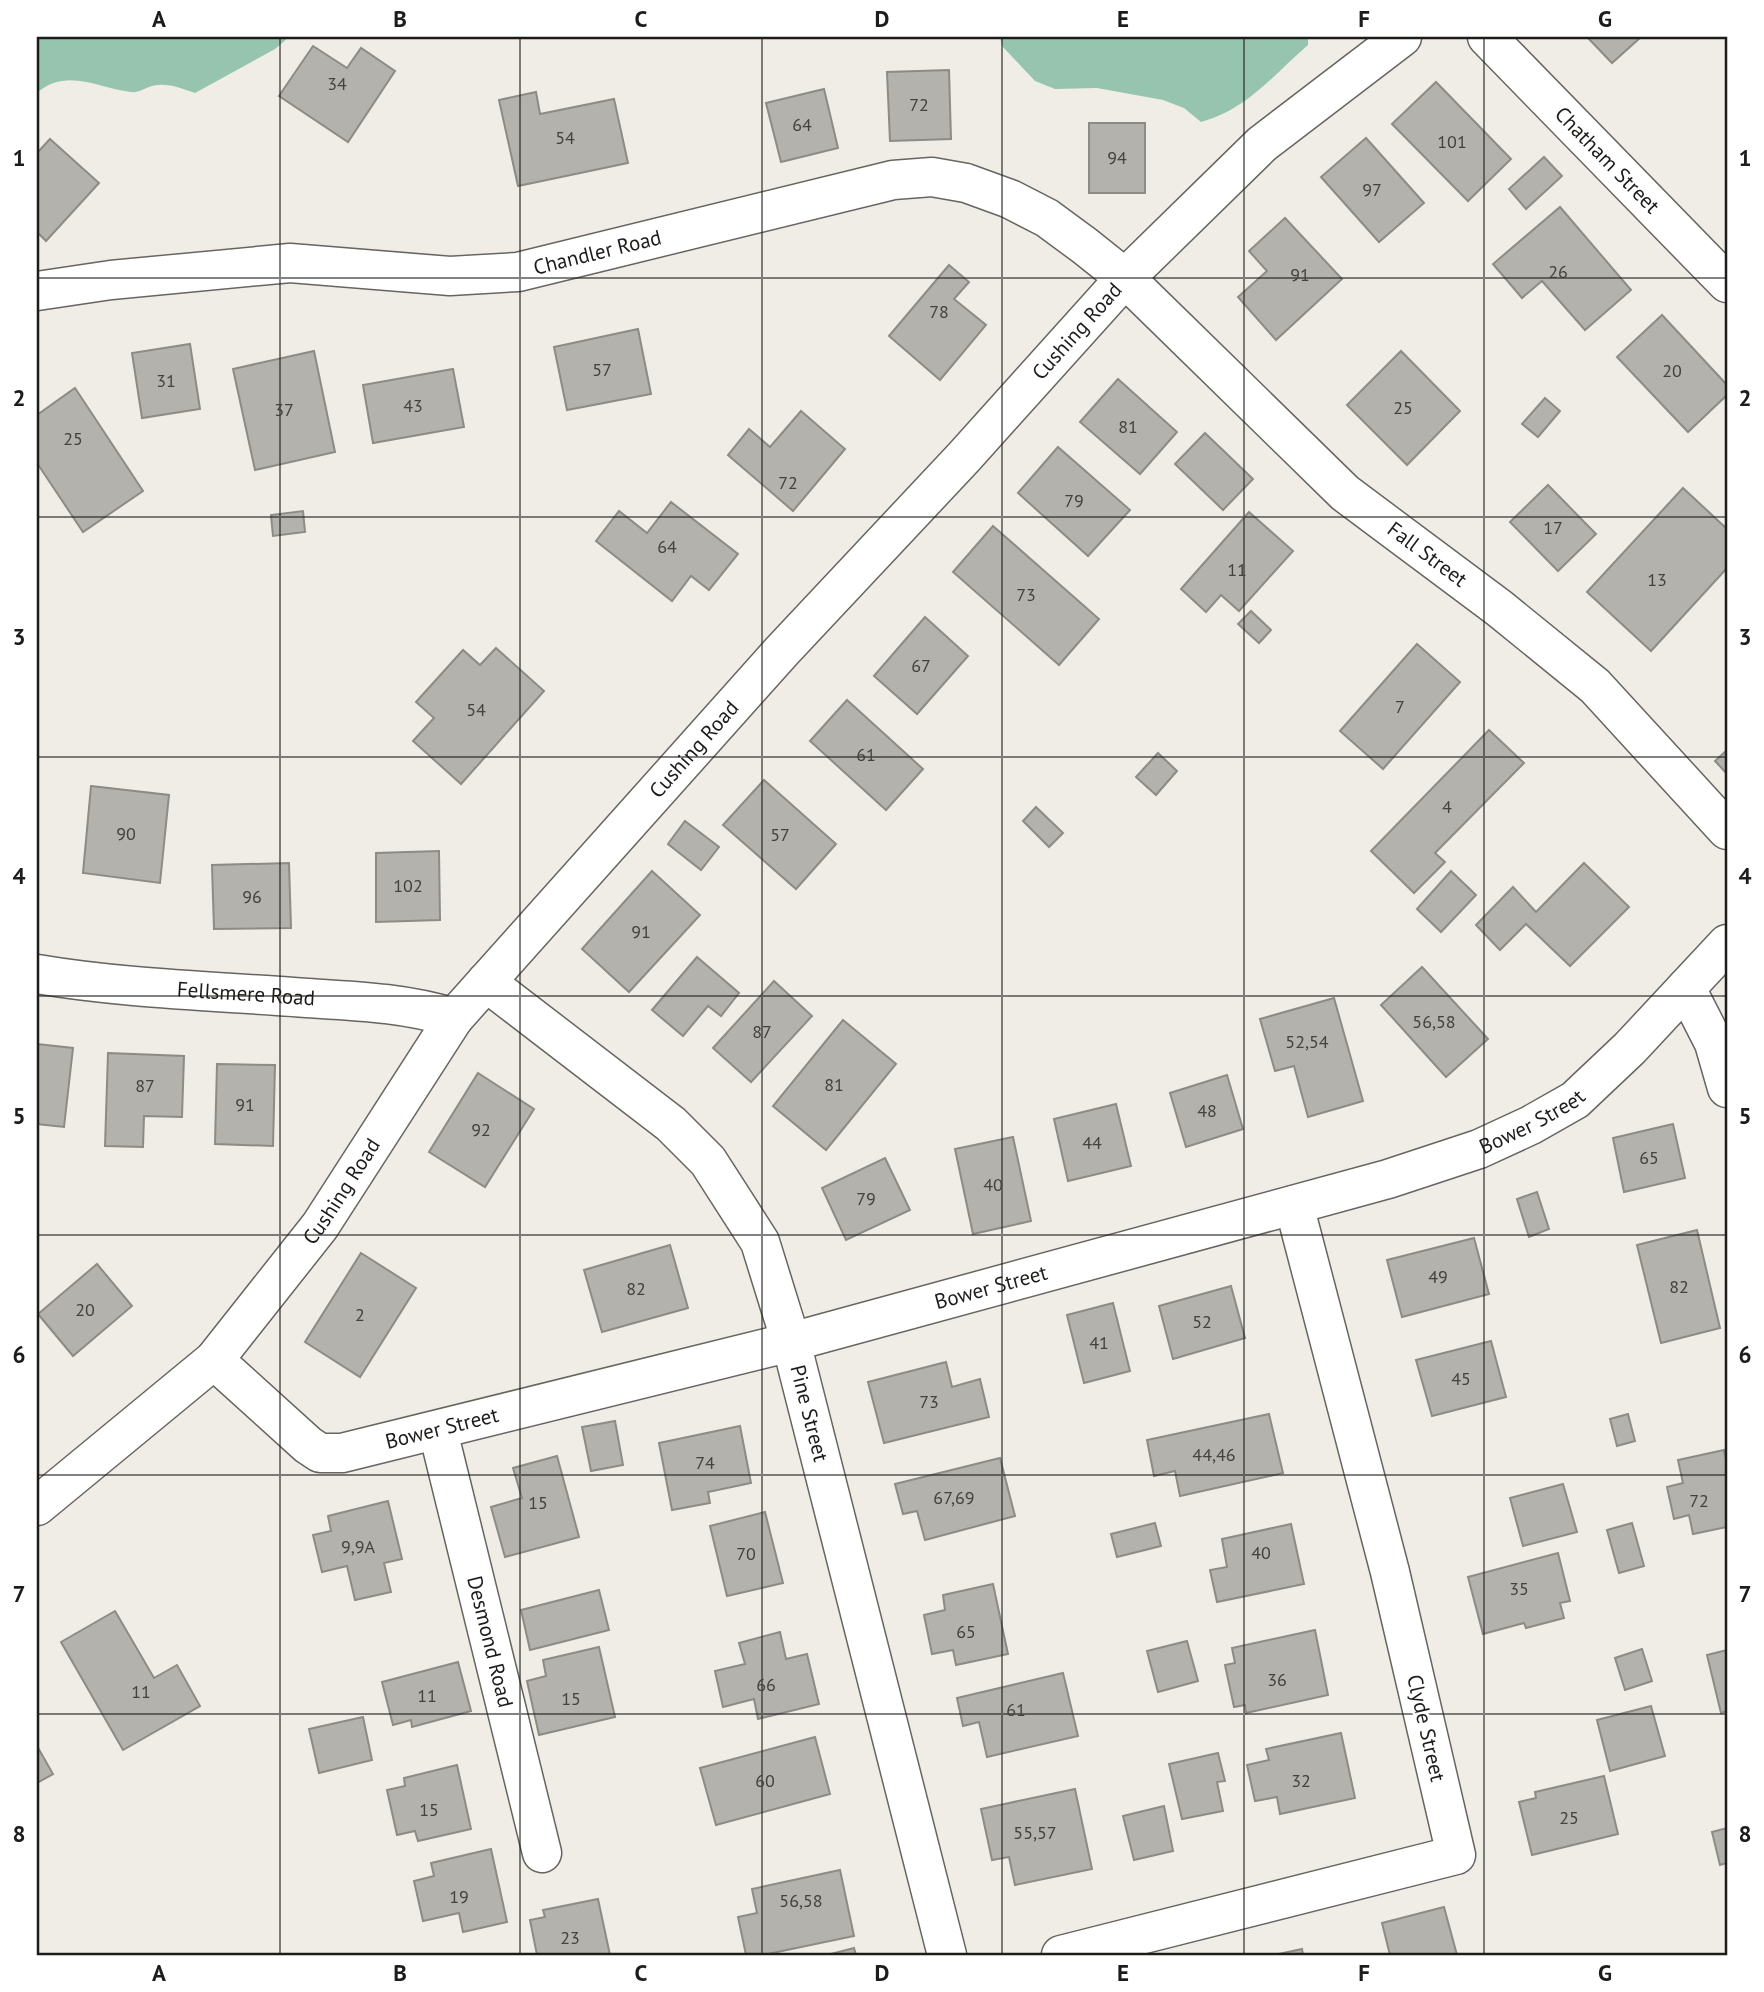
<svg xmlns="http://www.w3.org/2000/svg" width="1764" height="1992" font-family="'PT Sans',sans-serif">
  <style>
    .forest { fill: #96c4af }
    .building { fill: #b4b2ac; stroke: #8d8b85; stroke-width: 2 }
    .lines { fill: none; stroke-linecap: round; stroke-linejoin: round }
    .minor-casing { stroke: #67655f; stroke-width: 41 }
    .minor { stroke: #fff; stroke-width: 38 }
    .grid { fill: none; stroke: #1d1c1a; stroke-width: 2; stroke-opacity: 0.55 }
    .labels { text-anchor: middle; stroke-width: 6; stroke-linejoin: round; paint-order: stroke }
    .number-label { font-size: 18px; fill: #43423e }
    .street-label { font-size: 21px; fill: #1d1c1a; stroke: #fff }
    .neatline { fill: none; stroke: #1d1c1a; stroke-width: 2.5 }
    .grid-label { font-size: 23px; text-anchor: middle; font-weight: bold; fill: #1d1c1a }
  </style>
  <rect width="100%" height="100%" fill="#f0ede7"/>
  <g class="forest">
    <path d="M 37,37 L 289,37 L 275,49 L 195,93 C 181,88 166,82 152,86 C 145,88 138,93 131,92 C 98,88 66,67 37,93 Z"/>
    <path d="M 1000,37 L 1308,37 L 1308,45 C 1272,76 1248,109 1201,122 L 1184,108 L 1163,100 L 1097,88 L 1055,89 L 1035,81 L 1002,46 Z"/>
  </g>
  <g class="building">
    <polygon points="1587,37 1641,37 1612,63"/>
    <polygon points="313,46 347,68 361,48 395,71 348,142 279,96"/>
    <polygon points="949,70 951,139 890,141 887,72"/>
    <polygon points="1436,82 1511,159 1468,201 1392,124"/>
    <polygon points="824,89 838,148 781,162 766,103"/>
    <polygon points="536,92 540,114 614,99 628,163 518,186 499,100"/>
    <rect x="1089" y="123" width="56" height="70"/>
    <polygon points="1366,138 1424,203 1379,242 1321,177"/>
    <polygon points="50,139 99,183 46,241 37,232 37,153"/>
    <polygon points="1544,157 1562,176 1526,209 1509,189"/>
    <polygon points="1560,207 1631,290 1585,330 1542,281 1522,298 1493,264"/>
    <polygon points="1285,218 1342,279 1276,340 1238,297 1267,271 1249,251"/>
    <polygon points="949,265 969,282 954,299 986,325 940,380 889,336"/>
    <polygon points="1662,315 1727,385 1727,395 1688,432 1617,357"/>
    <polygon points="638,329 651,394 567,410 554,347"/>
    <polygon points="190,344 200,409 142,418 132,353"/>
    <polygon points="314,351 335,452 255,470 233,369"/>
    <polygon points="1401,351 1460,411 1407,465 1347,405"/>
    <polygon points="453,369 464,427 373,443 363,385"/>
    <polygon points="1118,379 1177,432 1140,474 1080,422"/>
    <polygon points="75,388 143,491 83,532 37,463 37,415"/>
    <polygon points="1545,398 1560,411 1538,437 1522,424"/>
    <polygon points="801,411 845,449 793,511 728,455 749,429 770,447"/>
    <polygon points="1205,433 1253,479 1223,510 1175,464"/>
    <polygon points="1058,447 1130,510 1088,556 1018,493"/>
    <polygon points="1548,485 1596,534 1558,571 1510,522"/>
    <polygon points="1683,488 1727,529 1727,568 1651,651 1587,592"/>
    <polygon points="671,502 738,554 709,590 691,576 672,601 596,541 619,511 647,533"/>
    <polygon points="303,511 305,532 273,536 271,515"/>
    <polygon points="1249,512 1293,551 1239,611 1221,595 1206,612 1181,589"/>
    <polygon points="993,526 1099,619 1059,665 953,572"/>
    <polygon points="1251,611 1271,630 1259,643 1238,624"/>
    <polygon points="925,617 968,656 917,714 874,676"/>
    <polygon points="1417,644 1460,682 1383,769 1340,731"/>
    <polygon points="496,648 544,691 461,784 413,741 434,718 416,702 463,650 480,665"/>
    <polygon points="847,700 923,769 886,810 810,741"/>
    <polygon points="1489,730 1524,763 1435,853 1445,862 1414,893 1371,851"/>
    <polygon points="1727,750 1727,774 1715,761"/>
    <polygon points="1158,753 1177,771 1156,795 1136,777"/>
    <polygon points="764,780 836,844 796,889 723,825"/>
    <polygon points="91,786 169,795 160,883 83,873"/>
    <polygon points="1036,807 1063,833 1049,847 1023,821"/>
    <polygon points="685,821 719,847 701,870 668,844"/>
    <polygon points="439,851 440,920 376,922 376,853"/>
    <polygon points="289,863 291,928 214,929 212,865"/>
    <polygon points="1584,863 1629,907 1570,966 1526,924 1500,950 1476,925 1513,887 1536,912"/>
    <polygon points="652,871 700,915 629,992 582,949"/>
    <polygon points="1451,871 1476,895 1441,932 1417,909"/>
    <polygon points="697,957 739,993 721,1016 708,1006 683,1036 652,1010"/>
    <polygon points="1422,967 1488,1039 1446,1077 1381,1005"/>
    <polygon points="774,981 812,1016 751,1082 713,1048"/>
    <polygon points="1334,998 1363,1101 1308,1117 1294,1066 1275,1071 1260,1019"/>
    <polygon points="843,1020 896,1064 826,1150 773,1106"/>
    <polygon points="37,1044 73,1048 64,1127 37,1124"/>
    <polygon points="108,1053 184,1056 182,1117 144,1116 143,1147 105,1146"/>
    <polygon points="217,1064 275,1065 273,1146 215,1144"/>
    <polygon points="478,1073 534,1109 485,1187 429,1152"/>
    <polygon points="1227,1075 1243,1129 1186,1147 1170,1093"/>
    <polygon points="1116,1104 1131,1166 1068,1181 1054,1119"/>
    <polygon points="1673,1124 1685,1178 1624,1192 1613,1138"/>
    <polygon points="1013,1137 1031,1221 973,1234 955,1149"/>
    <polygon points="885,1158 910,1210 846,1240 822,1188"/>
    <polygon points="1537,1192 1549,1229 1529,1237 1517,1199"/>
    <polygon points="1697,1230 1720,1328 1661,1343 1637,1245"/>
    <polygon points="1474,1238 1489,1294 1402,1317 1387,1260"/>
    <polygon points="670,1245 688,1308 602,1332 584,1270"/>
    <polygon points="361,1253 416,1288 360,1377 305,1342"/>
    <polygon points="97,1264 132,1306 73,1356 38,1314"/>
    <polygon points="1231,1286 1245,1338 1173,1359 1159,1306"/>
    <polygon points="1113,1303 1130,1371 1084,1383 1067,1315"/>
    <polygon points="1491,1341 1506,1397 1432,1416 1416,1360"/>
    <polygon points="946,1362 952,1387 980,1379 989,1417 884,1443 868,1382"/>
    <polygon points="1269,1414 1283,1473 1180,1496 1175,1471 1154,1476 1147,1440"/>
    <polygon points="1628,1414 1635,1441 1617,1446 1610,1419"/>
    <polygon points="615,1421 623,1465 591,1471 582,1427"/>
    <polygon points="740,1426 751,1483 708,1492 710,1503 672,1510 659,1443"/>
    <polygon points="1724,1450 1727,1465 1727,1527 1693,1534 1689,1515 1674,1519 1667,1487 1683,1483 1678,1460"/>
    <polygon points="557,1456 579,1537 505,1557 491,1507 522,1498 513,1468"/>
    <polygon points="1000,1458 1015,1516 925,1540 917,1511 903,1514 895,1484"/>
    <polygon points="1563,1484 1577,1532 1523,1546 1510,1498"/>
    <polygon points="388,1501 402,1559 384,1563 391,1592 355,1600 347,1566 322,1572 313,1535 331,1531 328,1516"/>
    <polygon points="765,1512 783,1583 727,1596 710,1526"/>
    <polygon points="1155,1523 1161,1546 1117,1557 1111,1534"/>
    <polygon points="1632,1523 1644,1566 1619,1573 1607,1530"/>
    <polygon points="1291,1524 1304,1584 1217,1602 1210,1570 1227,1567 1222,1539"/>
    <polygon points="1558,1553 1570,1601 1560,1603 1564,1618 1526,1628 1524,1623 1483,1634 1468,1577"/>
    <polygon points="993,1584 1008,1654 956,1665 953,1650 932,1654 924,1615 945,1610 943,1595"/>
    <polygon points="599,1590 609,1630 530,1650 521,1610"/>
    <polygon points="115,1611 154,1678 177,1665 200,1706 123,1750 61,1642"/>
    <polygon points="1315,1630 1328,1695 1246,1713 1245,1705 1234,1707 1225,1665 1235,1663 1232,1648"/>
    <polygon points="780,1632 786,1659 807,1654 819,1704 758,1719 754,1699 723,1707 715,1671 745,1664 739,1643"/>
    <polygon points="1187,1641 1198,1681 1158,1692 1147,1651"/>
    <polygon points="599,1647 615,1717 539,1735 527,1681 546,1676 543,1660"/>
    <polygon points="1642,1649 1652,1681 1625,1690 1615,1658"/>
    <polygon points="1727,1650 1727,1711 1721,1713 1707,1655"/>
    <polygon points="458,1662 471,1711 412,1727 411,1720 393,1725 382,1682"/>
    <polygon points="1063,1673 1078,1736 987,1757 979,1722 963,1726 957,1698"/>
    <polygon points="1651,1706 1665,1756 1610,1771 1597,1720"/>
    <polygon points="363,1717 372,1760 319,1773 309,1729"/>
    <polygon points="1341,1733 1355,1798 1280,1814 1277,1797 1255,1801 1247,1765 1269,1760 1266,1749"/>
    <polygon points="815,1737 830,1794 716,1825 700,1768"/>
    <polygon points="37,1746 53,1774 37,1783"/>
    <polygon points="1218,1753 1225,1781 1217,1782 1223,1811 1182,1819 1169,1764"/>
    <polygon points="457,1765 471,1829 418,1841 415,1831 397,1835 387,1790 405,1786 404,1778"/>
    <polygon points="1604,1776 1618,1834 1532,1855 1519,1802 1536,1798 1535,1792"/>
    <polygon points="1075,1789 1092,1869 1015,1885 1009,1857 992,1860 981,1809"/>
    <polygon points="1164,1806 1173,1851 1134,1860 1123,1816"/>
    <polygon points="1727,1828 1727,1863 1720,1865 1712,1832"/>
    <polygon points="491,1849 507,1922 463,1932 459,1913 423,1921 414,1881 434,1876 431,1863"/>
    <polygon points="840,1870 854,1936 763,1955 746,1955 738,1917 757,1913 752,1889"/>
    <polygon points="598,1899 610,1955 537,1955 530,1920 545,1917 543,1910"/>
    <polygon points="1444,1907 1457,1955 1390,1955 1382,1923"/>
    <polygon points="854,1948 856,1955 827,1955"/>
    <polygon points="1302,1949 1303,1955 1274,1955"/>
  </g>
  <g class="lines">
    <defs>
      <g id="minor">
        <path id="s1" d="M 1487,37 L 1727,283"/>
        <path id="s2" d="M 37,291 L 111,280 L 290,263 L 450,276 L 518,272 L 893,180 L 932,177 L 966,183 L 1010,199 L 1047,218 L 1085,246 L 1125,278 L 1345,493 L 1499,608 L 1595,686 L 1727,830"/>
        <path id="s3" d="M 37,974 C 126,989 217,991 307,998 C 356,1001 407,1003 454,1018"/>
        <path id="s4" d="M 486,982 L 671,1124 L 708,1161 L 760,1242 L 791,1342 L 947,1955"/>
        <polyline points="1686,988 1714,1043 1727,1088"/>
        <path id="s5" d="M 214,1360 L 308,1445 L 320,1453 L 342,1453 L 791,1342 L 1388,1179 L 1479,1149 L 1531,1125 L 1575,1100 L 1630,1048 L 1727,944"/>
        <path id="s6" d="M 438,1431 L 542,1853"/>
        <path id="s7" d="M 37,1506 L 214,1360 L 320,1226 L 454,1018 L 781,652 L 964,457 L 1125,278 L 1262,144 L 1402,37"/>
        <polyline points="1061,1955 1456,1855 1390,1572 1294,1205"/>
      </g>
    </defs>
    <use href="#minor" class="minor-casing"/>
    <use href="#minor" class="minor"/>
  </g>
  <path class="grid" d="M 280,37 L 280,1955M 520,37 L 520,1955M 762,37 L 762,1955M 1002,37 L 1002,1955M 1244,37 L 1244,1955M 1484,37 L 1484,1955M 37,278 L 1727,278M 37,517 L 1727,517M 37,757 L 1727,757M 37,996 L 1727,996M 37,1235 L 1727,1235M 37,1475 L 1727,1475M 37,1714 L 1727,1714"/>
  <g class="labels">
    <g class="number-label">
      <text x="337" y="90">34</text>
      <text x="919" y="111">72</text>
      <text x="802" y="131">64</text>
      <text x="565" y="144">54</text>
      <text x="1452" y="148">101</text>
      <text x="1117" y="164">94</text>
      <text x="1372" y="196">97</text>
      <text x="1558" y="278">26</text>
      <text x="1300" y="281">91</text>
      <text x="939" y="318">78</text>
      <text x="602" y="376">57</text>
      <text x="1672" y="377">20</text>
      <text x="166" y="387">31</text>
      <text x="413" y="412">43</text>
      <text x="1403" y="414">25</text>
      <text x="284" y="416">37</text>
      <text x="1128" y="433">81</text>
      <text x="73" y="445">25</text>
      <text x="788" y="489">72</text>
      <text x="1074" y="507">79</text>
      <text x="1553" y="534">17</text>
      <text x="667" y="553">64</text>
      <text x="1237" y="576">11</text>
      <text x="1657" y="586">13</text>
      <text x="1026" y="601">73</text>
      <text x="921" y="672">67</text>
      <text x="1400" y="713">7</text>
      <text x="476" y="716">54</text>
      <text x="866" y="761">61</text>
      <text x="1447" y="813">4</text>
      <text x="126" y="840">90</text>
      <text x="780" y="841">57</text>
      <text x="408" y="892">102</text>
      <text x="252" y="903">96</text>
      <text x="641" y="938">91</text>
      <text x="1434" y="1028">56,58</text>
      <text x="762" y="1038">87</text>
      <text x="1307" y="1048">52,54</text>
      <text x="834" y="1091">81</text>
      <text x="145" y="1092">87</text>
      <text x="245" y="1111">91</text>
      <text x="1207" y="1117">48</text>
      <text x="481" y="1136">92</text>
      <text x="1092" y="1149">44</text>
      <text x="1649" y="1164">65</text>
      <text x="993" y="1191">40</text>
      <text x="866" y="1205">79</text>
      <text x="1438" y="1283">49</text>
      <text x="1679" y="1293">82</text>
      <text x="636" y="1295">82</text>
      <text x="85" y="1316">20</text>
      <text x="360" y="1321">2</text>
      <text x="1202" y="1328">52</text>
      <text x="1099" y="1349">41</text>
      <text x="1461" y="1385">45</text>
      <text x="929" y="1408">73</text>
      <text x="1214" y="1461">44,46</text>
      <text x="705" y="1469">74</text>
      <text x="954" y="1504">67,69</text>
      <text x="1699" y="1507">72</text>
      <text x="538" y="1509">15</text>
      <text x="358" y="1553">9,9A</text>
      <text x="1261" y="1559">40</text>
      <text x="746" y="1560">70</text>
      <text x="1519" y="1595">35</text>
      <text x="966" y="1638">65</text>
      <text x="1277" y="1686">36</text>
      <text x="766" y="1691">66</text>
      <text x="141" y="1698">11</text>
      <text x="427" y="1702">11</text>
      <text x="571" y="1705">15</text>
      <text x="1016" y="1716">61</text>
      <text x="765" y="1787">60</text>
      <text x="1301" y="1787">32</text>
      <text x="429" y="1816">15</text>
      <text x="1569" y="1824">25</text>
      <text x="1035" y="1839">55,57</text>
      <text x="459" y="1903">19</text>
      <text x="801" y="1907">56,58</text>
      <text x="570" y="1944">23</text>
    </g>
    <g class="street-label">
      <text dy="7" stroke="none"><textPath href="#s1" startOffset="172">Chatham Street</textPath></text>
      <text dy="7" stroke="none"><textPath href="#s2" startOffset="565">Chandler Road</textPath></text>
      <text dy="7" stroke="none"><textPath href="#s7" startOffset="1575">Cushing Road</textPath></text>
      <text dy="7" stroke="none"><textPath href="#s2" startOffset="1540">Fall Street</textPath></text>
      <text dy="7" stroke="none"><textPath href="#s7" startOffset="1008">Cushing Road</textPath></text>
      <text dy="7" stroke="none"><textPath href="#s3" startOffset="210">Fellsmere Road</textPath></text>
      <text dy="7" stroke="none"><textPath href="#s5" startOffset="1400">Bower Street</textPath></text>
      <text dy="7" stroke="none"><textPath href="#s7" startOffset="441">Cushing Road</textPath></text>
      <text dy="7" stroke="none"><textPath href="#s5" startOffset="833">Bower Street</textPath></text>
      <text dy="7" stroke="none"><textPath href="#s4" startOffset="560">Pine Street</textPath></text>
      <text dy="7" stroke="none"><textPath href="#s5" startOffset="266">Bower Street</textPath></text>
      <text dy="7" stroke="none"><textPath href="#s6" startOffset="217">Desmond Road</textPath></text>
      <text transform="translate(1426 1728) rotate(77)" y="7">Clyde Street</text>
    </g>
  </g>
  <rect width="1764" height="1992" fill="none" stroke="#ffffff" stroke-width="77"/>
  <rect x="38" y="38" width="1688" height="1916" class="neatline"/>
  <g class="grid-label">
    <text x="159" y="27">A</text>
    <text x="400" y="27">B</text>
    <text x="641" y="27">C</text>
    <text x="882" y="27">D</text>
    <text x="1123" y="27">E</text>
    <text x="1364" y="27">F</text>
    <text x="1605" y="27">G</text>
    <text x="19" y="166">1</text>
    <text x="1745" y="166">1</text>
    <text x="19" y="406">2</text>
    <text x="1745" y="406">2</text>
    <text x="19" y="645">3</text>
    <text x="1745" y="645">3</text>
    <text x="19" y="884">4</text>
    <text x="1745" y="884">4</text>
    <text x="19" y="1124">5</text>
    <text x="1745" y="1124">5</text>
    <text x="19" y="1363">6</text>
    <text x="1745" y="1363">6</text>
    <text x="19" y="1602">7</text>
    <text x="1745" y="1602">7</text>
    <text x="19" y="1842">8</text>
    <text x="1745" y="1842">8</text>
    <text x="159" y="1981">A</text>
    <text x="400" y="1981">B</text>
    <text x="641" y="1981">C</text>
    <text x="882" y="1981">D</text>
    <text x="1123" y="1981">E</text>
    <text x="1364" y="1981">F</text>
    <text x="1605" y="1981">G</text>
  </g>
</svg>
